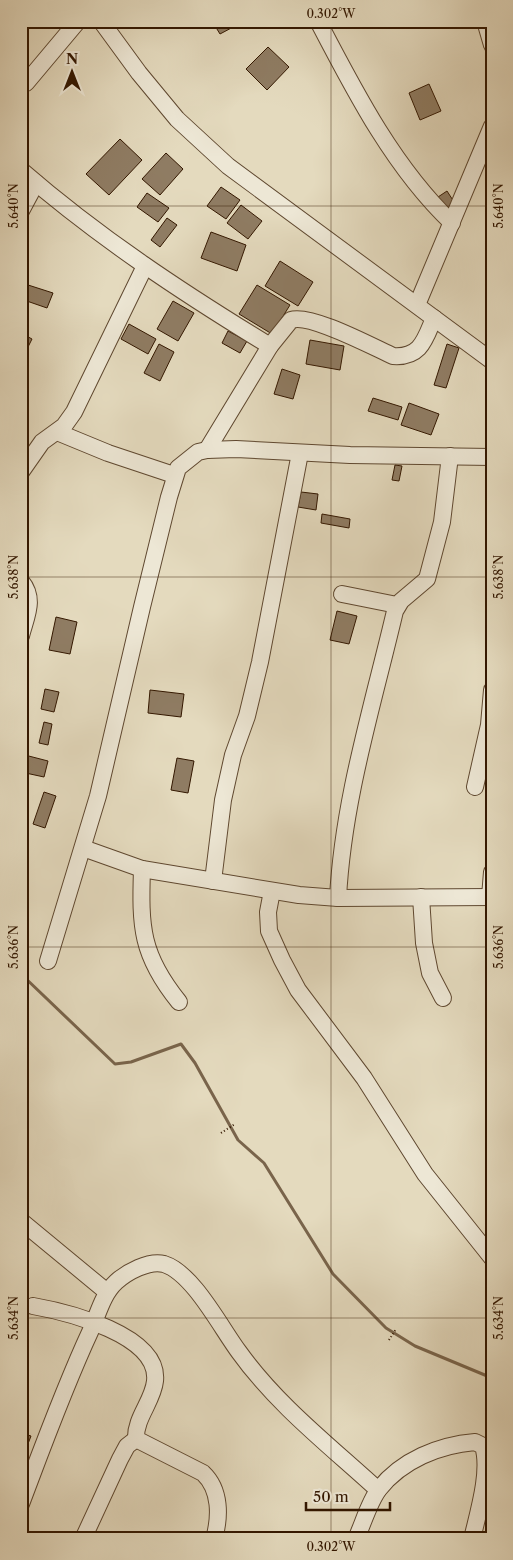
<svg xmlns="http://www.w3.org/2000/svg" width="513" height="1560" font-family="'Libre Caslon Text',serif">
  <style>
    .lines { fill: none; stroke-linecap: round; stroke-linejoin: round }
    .stream { stroke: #79644b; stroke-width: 3 }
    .building { fill: #8f7c63; stroke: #331700 }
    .minor-casing { stroke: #5f4830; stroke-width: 18 }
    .path { stroke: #331700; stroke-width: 2; stroke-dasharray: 1 2.5; stroke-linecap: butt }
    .minor { stroke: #ede7d5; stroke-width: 16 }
    .ticks { fill: none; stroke: #331700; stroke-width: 1; stroke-opacity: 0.45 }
    .neatline { fill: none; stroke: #331700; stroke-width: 2 }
    .ticks-label { font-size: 12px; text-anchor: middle; fill: #331700 }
  </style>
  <rect width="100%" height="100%" fill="#e4dabe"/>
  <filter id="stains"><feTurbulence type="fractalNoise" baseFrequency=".004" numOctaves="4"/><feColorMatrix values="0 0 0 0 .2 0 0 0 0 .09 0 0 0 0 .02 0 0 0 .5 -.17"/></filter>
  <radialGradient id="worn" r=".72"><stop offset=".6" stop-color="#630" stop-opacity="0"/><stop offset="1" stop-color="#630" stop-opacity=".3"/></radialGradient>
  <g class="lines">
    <polyline class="stream" points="21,974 115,1064 131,1062 181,1044 195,1063 238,1140 264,1163 333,1274 386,1328 415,1346 492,1378"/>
  </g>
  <g class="building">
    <polygon points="212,21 232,21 235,26 220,34"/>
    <polygon points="268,47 289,67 267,90 246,69"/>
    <polygon points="429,84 441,111 420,120 409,93"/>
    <polygon points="120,139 142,160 109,195 86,174"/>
    <polygon points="166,153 183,169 160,195 142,179"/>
    <polygon points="221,187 240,200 226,219 207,206"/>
    <polygon points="447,191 456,205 447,211 438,197"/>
    <polygon points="147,193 169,208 158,222 137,207"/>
    <polygon points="241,205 262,221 248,239 227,223"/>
    <polygon points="167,218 177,225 160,247 151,240"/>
    <polygon points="211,232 246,245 237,271 201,258"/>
    <polygon points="280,261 313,282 298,306 265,286"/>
    <polygon points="25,284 53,293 47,308 21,299"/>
    <polygon points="257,285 290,305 272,334 239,314"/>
    <polygon points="173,301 194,313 178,341 157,329"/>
    <polygon points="129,324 156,339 148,354 121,339"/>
    <polygon points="228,331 247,341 240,353 222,343"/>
    <polygon points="21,333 32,339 26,351 21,349"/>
    <polygon points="310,340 344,346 340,370 306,364"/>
    <polygon points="159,344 174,352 160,381 144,373"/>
    <polygon points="447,344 459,348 446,388 434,385"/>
    <polygon points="282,369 300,375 293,399 274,394"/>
    <polygon points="373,398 402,407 398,420 368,411"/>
    <polygon points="409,403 439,414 431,435 401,425"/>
    <polygon points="395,465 402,466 399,481 392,480"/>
    <polygon points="301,492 318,494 316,510 298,507"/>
    <polygon points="322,514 350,519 349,528 321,523"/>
    <polygon points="337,611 357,616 349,644 330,640"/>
    <polygon points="56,617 77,622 70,654 49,650"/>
    <polygon points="45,689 59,692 54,712 41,709"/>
    <polygon points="150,690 184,694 181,717 148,713"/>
    <polygon points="44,722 52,724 48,745 39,743"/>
    <polygon points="21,754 48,761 44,777 21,772"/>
    <polygon points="177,758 194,761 188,793 171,790"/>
    <polygon points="44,792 56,796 45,828 33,824"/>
    <polygon points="21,1433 31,1436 26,1449 21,1446"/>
  </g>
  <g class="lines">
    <defs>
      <g id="minor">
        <polyline points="101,21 139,73 177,119 228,166 492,361"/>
        <path d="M 318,21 C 355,92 394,168 452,223"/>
        <polyline points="485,21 492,45"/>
        <polyline points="26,83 78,21"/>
        <path d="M 21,170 C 98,237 183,293 270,346"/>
        <polyline points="21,211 36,183"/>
        <polyline points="417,305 492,126"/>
        <polyline points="57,432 108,453 174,475"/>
        <path d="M 207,450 L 270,346 L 291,320 C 310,313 373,347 393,356 C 421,358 425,339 434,318"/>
        <polyline points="21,472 42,442 64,426 74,412 145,266"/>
        <path d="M 21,581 C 36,599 26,616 21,636"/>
        <polyline points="342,594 397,605"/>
        <polyline points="475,787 489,725 492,690"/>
        <polyline points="83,848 142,869 299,895 338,898 492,897"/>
        <path d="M 142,869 C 140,927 141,955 179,1002"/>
        <polyline points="213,881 223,800 233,755 247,716 260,662 300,453"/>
        <polyline points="272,891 268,912 269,931 282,960 298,990 364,1078 425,1174 492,1258"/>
        <polyline points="421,897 424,943 430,973 443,998"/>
        <polyline points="490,897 492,872"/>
        <path d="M 338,898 C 343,800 373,705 395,611 L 401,601 L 427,579 L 442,522 L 450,456"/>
        <polyline points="48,961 98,796 142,607 169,497 178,468 198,452 207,450 236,449 350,455 492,457"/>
        <polyline points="21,1221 107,1292"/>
        <path d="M 33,1306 C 67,1312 160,1335 155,1381 C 153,1401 135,1418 136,1439 L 203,1473 C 221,1490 220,1517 214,1539"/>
        <path d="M 21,1504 C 43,1446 64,1388 90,1332 C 98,1315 102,1295 116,1282 C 127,1272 149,1260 164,1264 C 193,1273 221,1328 239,1352 C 277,1405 330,1446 378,1490"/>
        <polyline points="83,1539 120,1459 127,1446 136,1439"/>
        <path d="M 356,1539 C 363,1524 369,1502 379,1489 C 402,1460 439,1445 475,1442 L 483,1446 C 491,1471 478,1513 472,1539"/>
      </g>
    </defs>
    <use href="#minor" class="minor-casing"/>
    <g class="path">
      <polyline points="221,1133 235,1124"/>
      <polyline points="389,1340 396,1329"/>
    </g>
    <use href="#minor" class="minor"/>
  </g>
  <path class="ticks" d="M 331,21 L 331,1539M 21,206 L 492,206M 21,577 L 492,577M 21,947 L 492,947M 21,1318 L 492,1318"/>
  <rect width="513" height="1560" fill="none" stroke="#e4dabe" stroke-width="55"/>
  <g transform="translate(72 72)" stroke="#ede7d5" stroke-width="4" paint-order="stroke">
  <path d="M0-4L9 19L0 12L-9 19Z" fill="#331700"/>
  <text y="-8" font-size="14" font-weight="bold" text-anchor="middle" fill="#331700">N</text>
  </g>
  <path d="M306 1502v8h84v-8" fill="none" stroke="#331700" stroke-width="2.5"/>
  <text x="313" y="1502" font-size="15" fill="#331700" stroke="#ede7d5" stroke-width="4" paint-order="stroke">50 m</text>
  <rect x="28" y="28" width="458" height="1504" class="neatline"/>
  <g class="ticks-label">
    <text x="331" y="18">0.302°W</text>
    <text transform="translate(14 206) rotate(-90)" y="4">5.640°N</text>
    <text transform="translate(499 206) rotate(-90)" y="4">5.640°N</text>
    <text transform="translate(14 577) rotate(-90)" y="4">5.638°N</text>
    <text transform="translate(499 577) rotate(-90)" y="4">5.638°N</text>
    <text transform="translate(14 947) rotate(-90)" y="4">5.636°N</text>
    <text transform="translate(499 947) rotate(-90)" y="4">5.636°N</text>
    <text transform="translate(14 1318) rotate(-90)" y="4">5.634°N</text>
    <text transform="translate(499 1318) rotate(-90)" y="4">5.634°N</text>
    <text x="331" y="1551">0.302°W</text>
  </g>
  <rect width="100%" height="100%" filter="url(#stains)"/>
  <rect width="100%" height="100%" fill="url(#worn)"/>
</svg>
